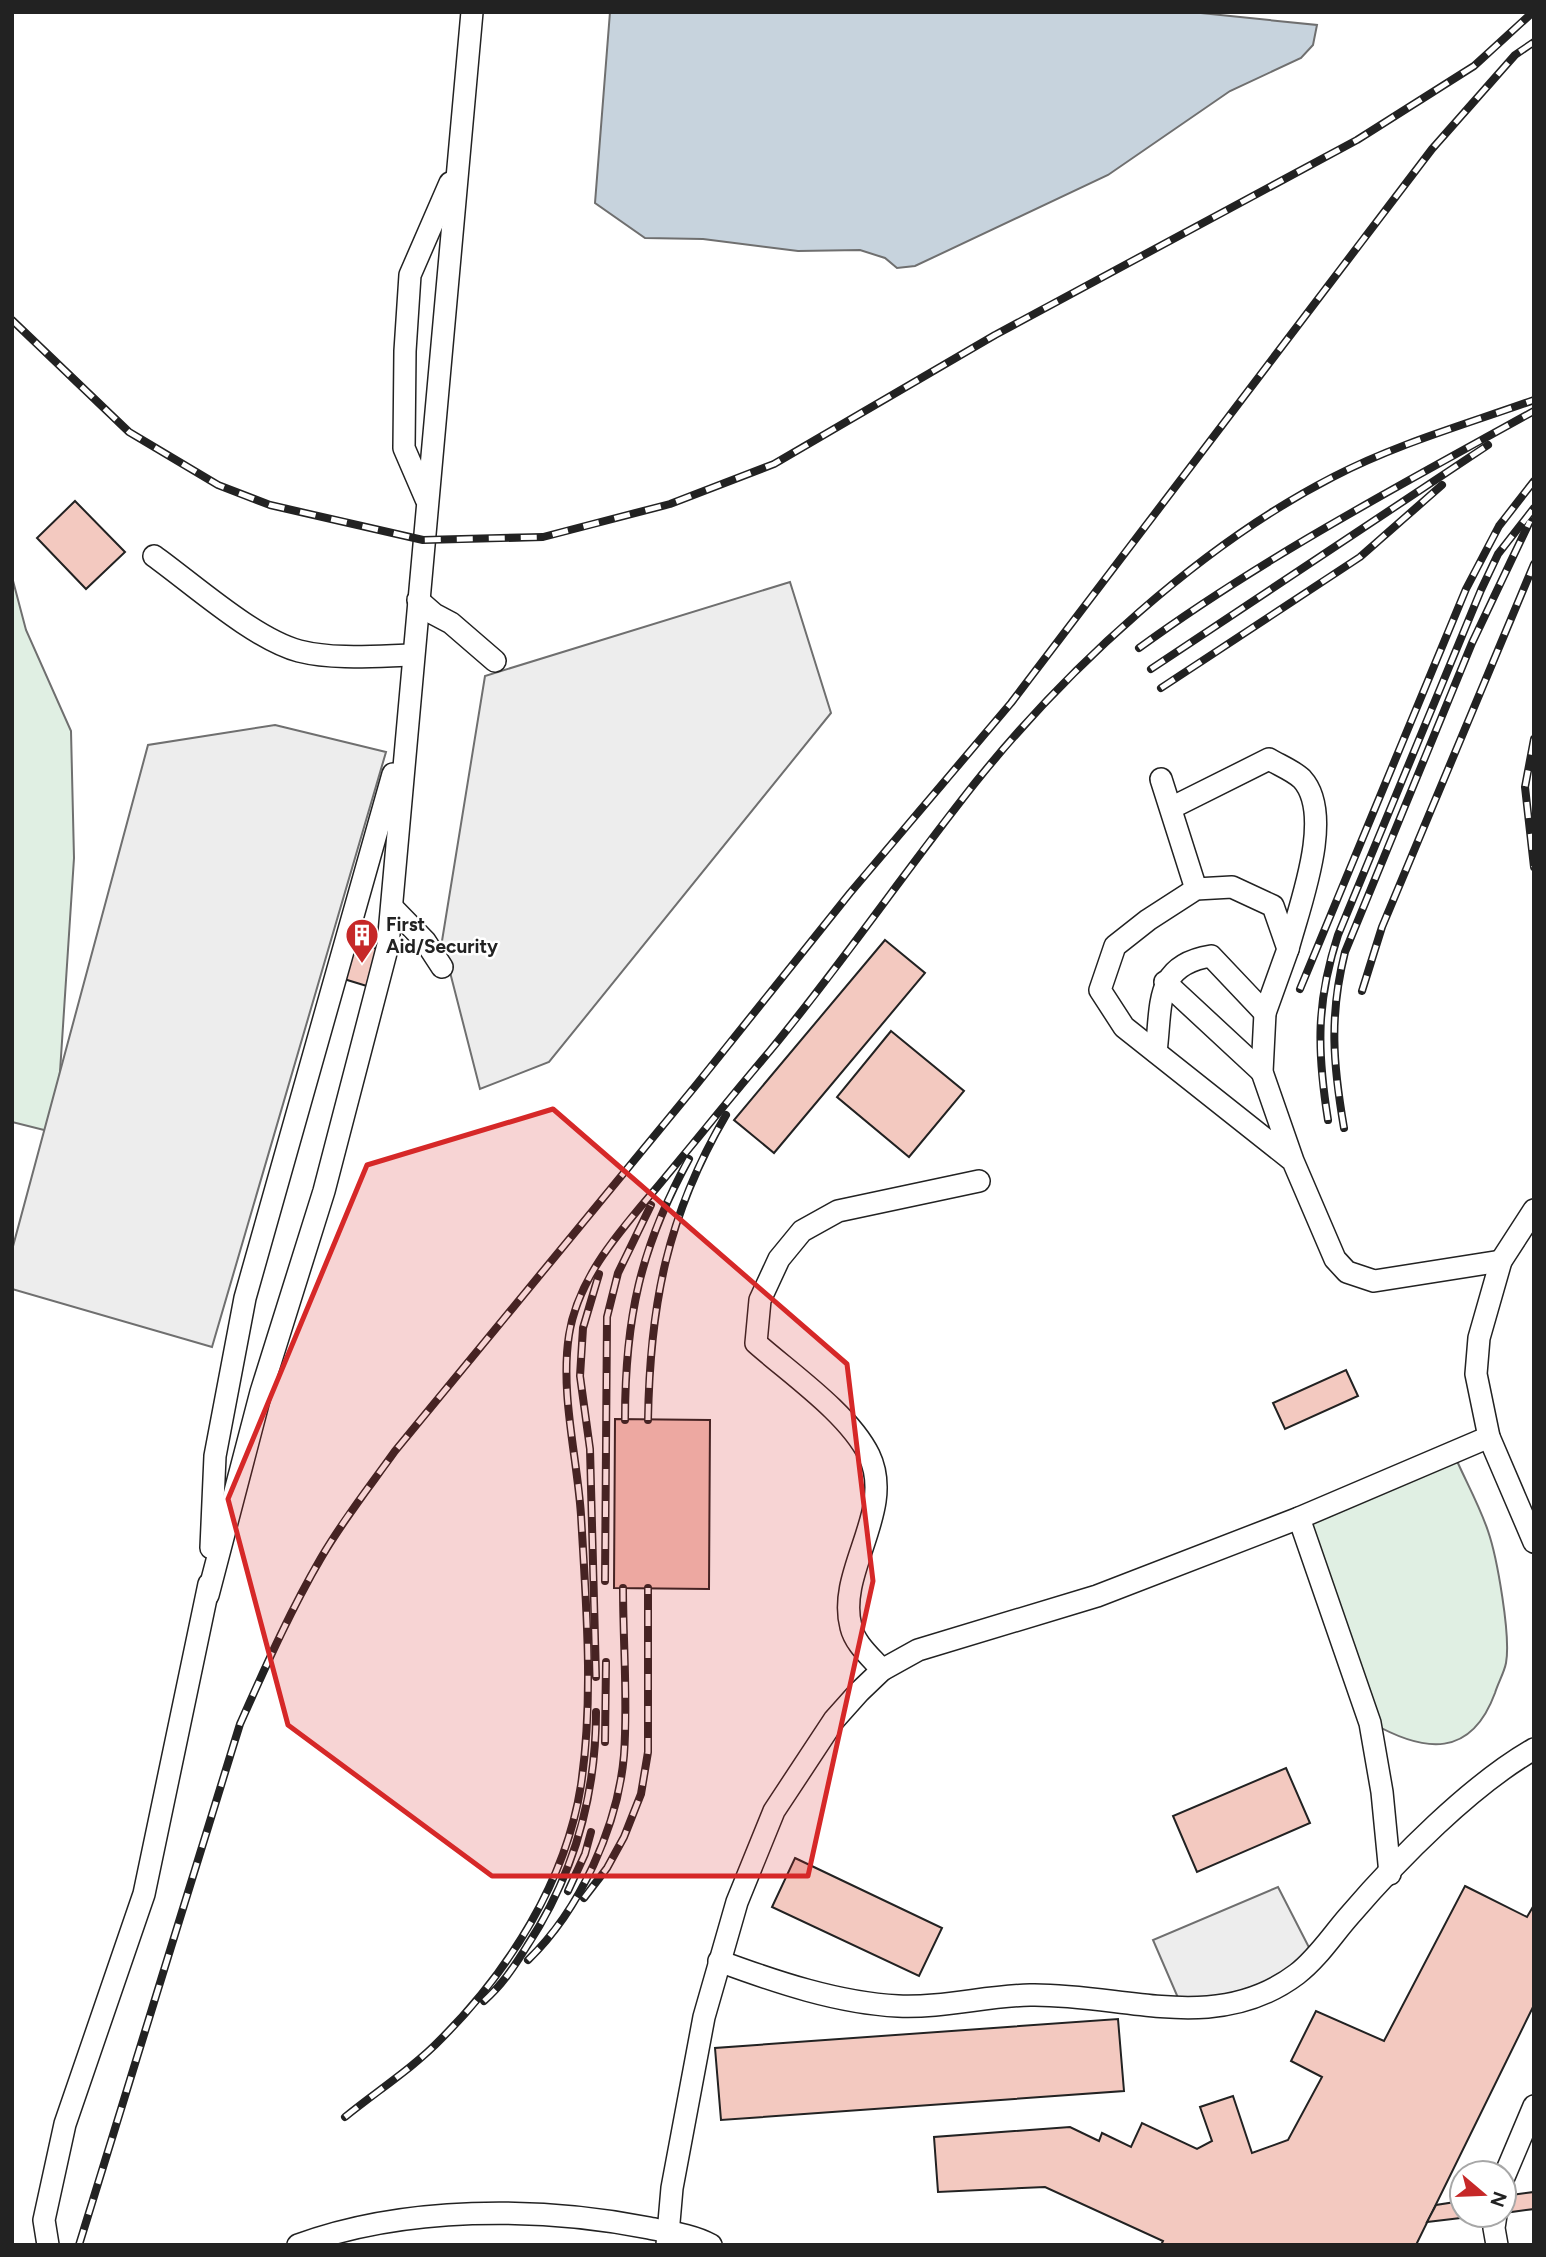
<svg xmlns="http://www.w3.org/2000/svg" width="1546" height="2257" font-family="Figtree,sans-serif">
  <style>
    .green { fill: #e0efe3; stroke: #6f6f6f; stroke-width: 2 }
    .parking { fill: #ededed; stroke: #6f6f6f; stroke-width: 2 }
    .water { fill: #c7d3dd; stroke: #6f6f6f; stroke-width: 2 }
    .building { fill: #f3c9c0; stroke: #222; stroke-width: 2 }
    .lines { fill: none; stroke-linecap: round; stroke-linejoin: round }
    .minor-casing { stroke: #222; stroke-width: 24 }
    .minor { stroke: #fff; stroke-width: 21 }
    .rail-casing { stroke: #222; stroke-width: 8 }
    .rail { stroke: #fff; stroke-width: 5; stroke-dasharray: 16; stroke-linecap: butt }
    .marked { fill: #d62828; fill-opacity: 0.2; stroke: #d62828; stroke-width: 5; stroke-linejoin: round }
    .labels { text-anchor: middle; stroke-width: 5; stroke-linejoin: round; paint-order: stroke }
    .poi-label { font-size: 19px; font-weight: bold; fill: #222; stroke: #fff; text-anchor: start }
  </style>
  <rect width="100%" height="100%" fill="#fff"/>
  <g class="green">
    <polygon points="12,577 26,630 71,731 74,858 56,1133 12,1122"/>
    <path d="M 1453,1452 C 1464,1478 1479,1504 1488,1531 C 1497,1557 1511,1636 1506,1663 C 1504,1673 1498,1683 1495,1693 C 1471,1758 1425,1753 1372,1723 L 1301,1519 Z"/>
  </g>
  <g class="parking">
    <polygon points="790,582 831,713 549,1062 480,1089 442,941 485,676"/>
    <polygon points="275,725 386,752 212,1347 12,1289 12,1250 148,745"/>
    <polygon points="1278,1887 1317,1963 1185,2014 1153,1940"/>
  </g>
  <polygon class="water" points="610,12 1191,12 1317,25 1313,45 1301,58 1230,91 1108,175 915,266 897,268 885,258 860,250 798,251 703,239 645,238 595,203"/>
  <g class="building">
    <polygon points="75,501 125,552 86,589 37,538"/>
    <polygon points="885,940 925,973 774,1153 734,1120"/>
    <polygon points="355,942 381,950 370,987 344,979"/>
    <polygon points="891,1031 964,1091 909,1157 837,1097"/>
    <polygon points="1346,1370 1358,1396 1285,1429 1273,1403"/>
    <polygon points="615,1419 710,1420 709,1589 614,1588"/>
    <polygon points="1286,1768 1310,1823 1197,1872 1173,1816"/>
    <polygon points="795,1858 942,1928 919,1976 772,1907"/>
    <polygon points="1465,1886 1527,1917 1534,1905 1534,2005 1416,2245 1161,2245 1163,2241 1045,2187 938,2192 934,2137 1070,2127 1099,2141 1102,2133 1131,2147 1142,2123 1197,2149 1212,2141 1200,2107 1233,2096 1252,2153 1288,2140 1322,2077 1291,2061 1316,2011 1384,2041"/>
    <polygon points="1118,2019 1124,2091 721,2120 715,2048"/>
    <polygon points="1534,2192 1534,2209 1504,2213 1504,2196"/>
    <polygon points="1462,2201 1462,2215 1486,2215 1427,2222 1436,2205"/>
  </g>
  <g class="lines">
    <defs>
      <g id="minor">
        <polyline points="426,499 404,448 405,351 410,275 450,183"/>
        <path d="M 154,556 C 193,584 254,639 299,651 C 335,660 376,656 413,655"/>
        <polyline points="418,600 434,614 451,623 495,661"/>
        <polyline points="1161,779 1196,889"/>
        <path d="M 1171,808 L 1269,759 C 1279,765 1294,771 1302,779 C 1335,815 1299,907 1288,949"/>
        <polyline points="392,907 425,941 442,967"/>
        <polyline points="1165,982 1262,1072"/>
        <path d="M 1156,1052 C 1162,1004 1154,965 1211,956 L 1265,1013"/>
        <polyline points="1293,1161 1124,1027 1100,990 1115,946 1148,920 1196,889 1232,887 1273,906 1288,949 1265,1013 1262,1072 1293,1161 1335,1259 1347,1272 1374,1281 1501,1261"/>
        <polyline points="1534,1210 1501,1261 1479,1338 1476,1374 1489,1437 1534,1542"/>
        <polyline points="1299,1518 1370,1723 1382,1792 1390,1874"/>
        <polyline points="211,1548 215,1456 245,1298 393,774"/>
        <polyline points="208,1595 261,1392 324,1191 388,945 472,12"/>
        <path d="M 882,1670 C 871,1657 855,1644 851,1627 C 836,1571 896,1511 869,1455 C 848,1413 791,1374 756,1343 L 760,1300 L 779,1259 L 802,1231 L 838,1211 L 979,1181"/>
        <path d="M 719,1961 C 776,1982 838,2003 898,2006 C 942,2008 986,1996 1030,1995 C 1122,1993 1215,2036 1297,1974 C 1318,1958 1333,1934 1350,1915 C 1398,1859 1471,1785 1534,1749"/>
        <polyline points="1504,2177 1534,2106"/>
        <polyline points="1496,2215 1494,2228 1497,2245"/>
        <polyline points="48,2245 44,2220 65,2124 144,1894 209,1584"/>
        <path d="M 298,2245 C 404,2206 539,2206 649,2228 C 669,2232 693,2235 711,2245"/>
        <polyline points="667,2245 672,2188 704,2017 737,1902 774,1811 834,1720 859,1692 882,1670 918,1650 1097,1596 1299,1518 1489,1437"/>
      </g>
    </defs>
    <use href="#minor" class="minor-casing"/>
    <use href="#minor" class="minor"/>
    <defs>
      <g id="rail">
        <polyline points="12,320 129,432 218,485 270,505 423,540 543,537 670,504 774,464 995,335 1357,140 1474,66 1533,12"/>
        <path d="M 1139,648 C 1264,557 1399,486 1534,411"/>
        <polyline points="1151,669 1488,445"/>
        <polyline points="1161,688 1360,557 1442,485"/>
        <polyline points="1534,739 1525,787 1534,867"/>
        <polyline points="1300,989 1466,589 1499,526 1534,481"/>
        <polyline points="1362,991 1382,927 1534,564"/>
        <path d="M 1328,1120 C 1317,1051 1316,1002 1338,935 L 1481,590 L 1498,554 L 1534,508"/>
        <path d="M 1344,1128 C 1333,1064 1329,1016 1345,952 L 1472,643 L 1530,521"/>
        <path d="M 625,1420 C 625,1319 640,1248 689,1159"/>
        <path d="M 648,1420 C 650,1304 667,1216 726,1115"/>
        <polyline points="605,1581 607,1317 618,1273 651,1205"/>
        <polyline points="596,1677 590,1449 580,1376 583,1328 599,1274"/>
        <polyline points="605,1742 606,1662"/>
        <polyline points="568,1891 585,1854 591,1832"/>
        <polyline points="584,1898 607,1868 624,1837 641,1794 648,1752 648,1588"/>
        <path d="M 528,1960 C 580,1910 618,1826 624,1755 C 628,1700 623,1643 623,1588"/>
        <path d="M 484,2001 C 502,1985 514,1967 527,1946 C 573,1876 596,1796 596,1712"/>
        <path d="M 345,2117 C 377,2091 413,2068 441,2039 C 509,1971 566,1881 581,1785 C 594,1697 586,1603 581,1515 C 577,1456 560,1393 569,1335 C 579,1271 629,1222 668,1174 C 702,1133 735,1092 769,1052 C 841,965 905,871 975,783 C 1068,667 1201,545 1333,477 C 1396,444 1467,424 1534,400"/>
        <path d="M 79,2245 L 240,1724 C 265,1668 290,1611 321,1558 C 343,1520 370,1486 395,1451 L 697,1084 L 850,893 L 1011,703 L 1432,149 L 1515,55 L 1534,42"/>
      </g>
    </defs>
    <use href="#rail" class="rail-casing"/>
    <use href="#rail" class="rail"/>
  </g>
  <path class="marked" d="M 553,1109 L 847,1364 L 873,1581 L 808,1876 L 492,1876 L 288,1725 L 228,1499 L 367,1165 Z"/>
  <defs>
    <symbol id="building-pin" viewBox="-11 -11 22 30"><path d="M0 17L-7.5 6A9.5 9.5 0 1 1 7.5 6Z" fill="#c62828" stroke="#fff"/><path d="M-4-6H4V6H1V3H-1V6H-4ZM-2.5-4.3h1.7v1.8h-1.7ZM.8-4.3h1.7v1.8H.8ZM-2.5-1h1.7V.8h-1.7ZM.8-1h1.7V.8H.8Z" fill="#fff"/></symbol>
  </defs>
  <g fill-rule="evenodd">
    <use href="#building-pin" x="343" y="916" width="38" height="52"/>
  </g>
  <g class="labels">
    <g class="poi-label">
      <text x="386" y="931">First<tspan x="386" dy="22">Aid/Security</tspan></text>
    </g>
  </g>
  <rect width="1546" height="2257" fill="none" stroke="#222222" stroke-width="28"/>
  <g transform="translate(1483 2194) rotate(109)"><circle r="33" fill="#ffffff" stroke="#a7a7a7" stroke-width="2"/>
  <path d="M0-5L12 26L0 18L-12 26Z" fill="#c62828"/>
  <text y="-10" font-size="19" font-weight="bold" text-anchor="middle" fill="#222222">N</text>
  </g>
</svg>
